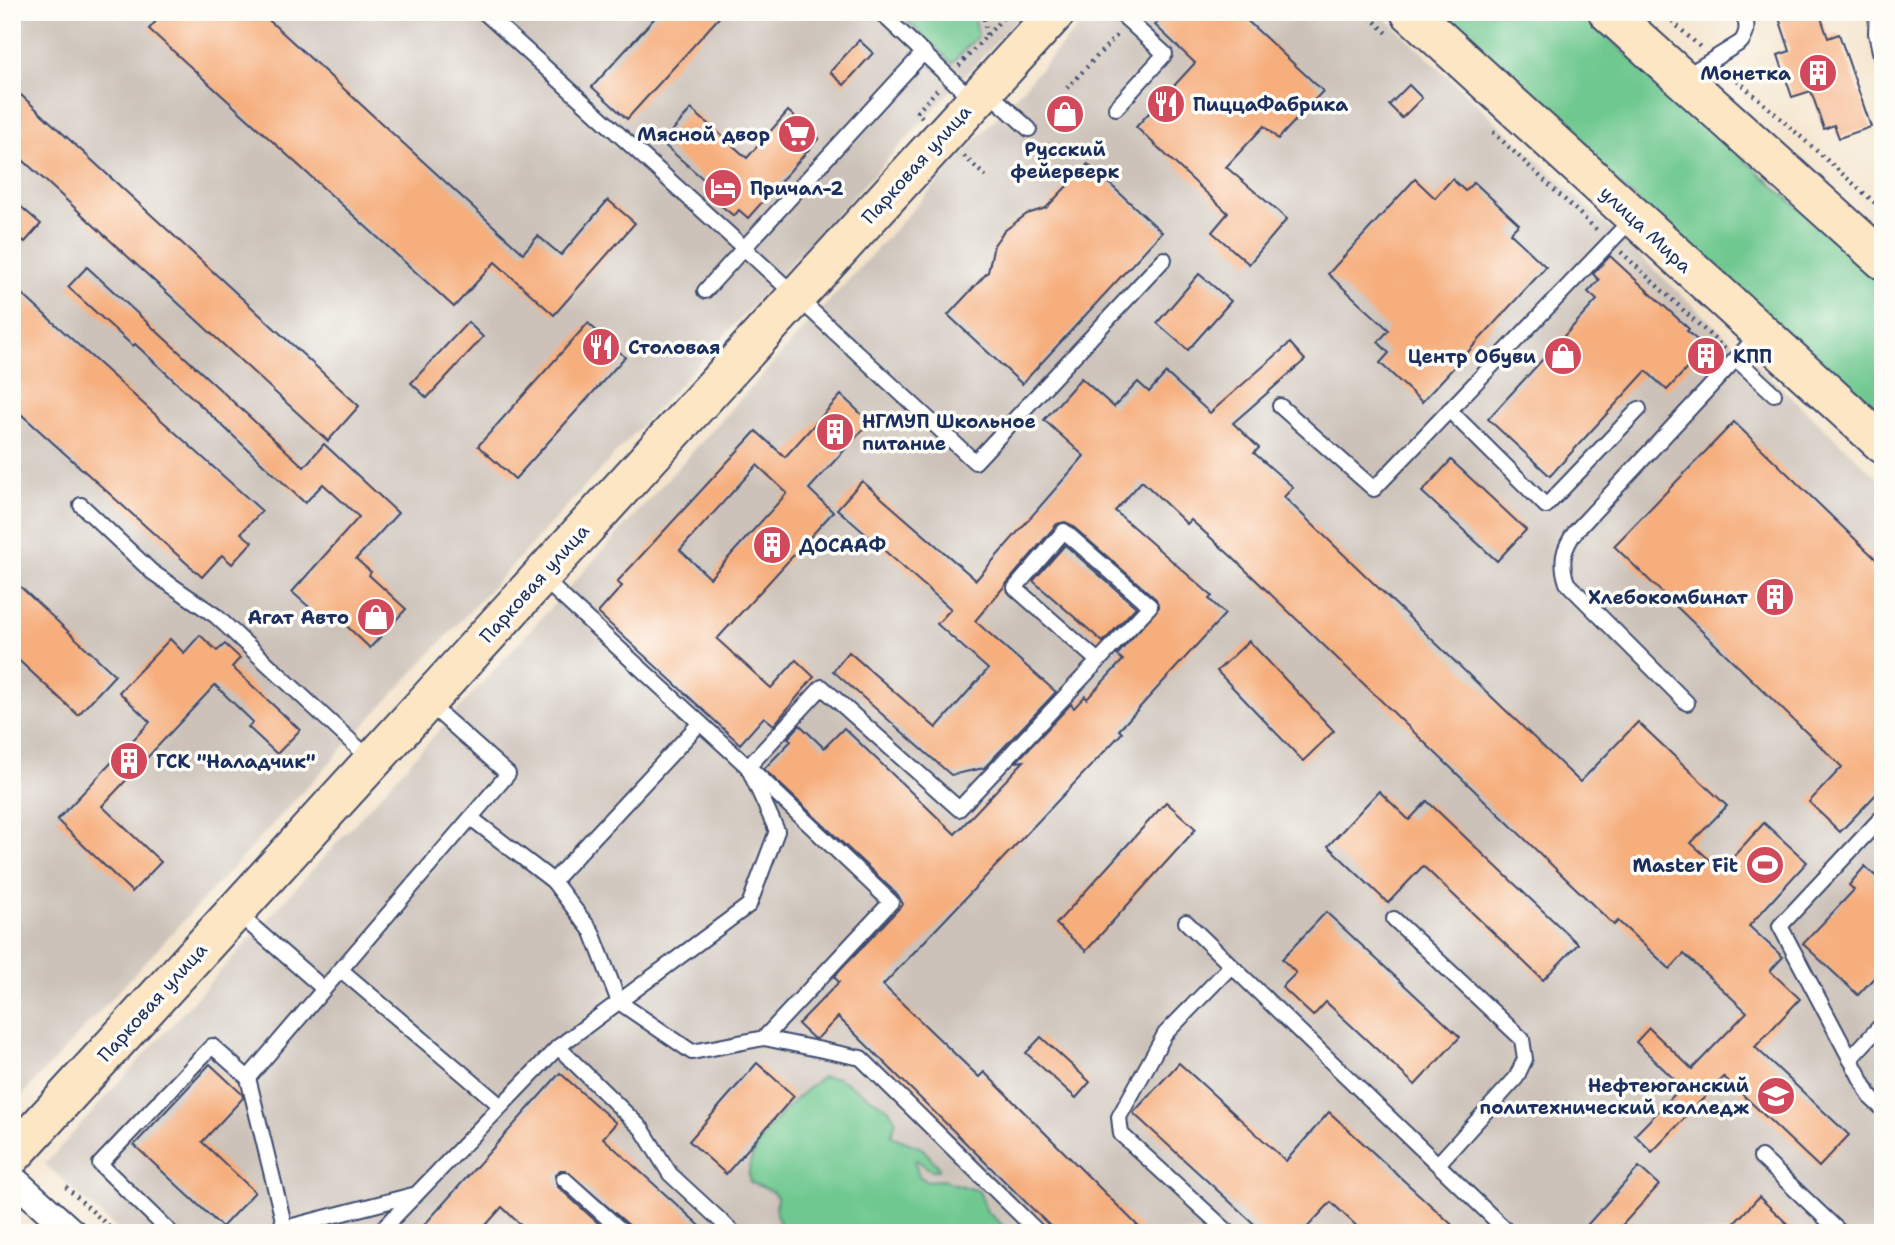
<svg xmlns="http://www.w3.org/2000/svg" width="1895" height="1245" font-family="'Shantell Sans',sans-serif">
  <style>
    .industrial { fill: #ccc2b9 }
    .green { fill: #6ec88f; stroke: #447c76; stroke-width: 2 }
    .building { fill: #f6ae7d; fill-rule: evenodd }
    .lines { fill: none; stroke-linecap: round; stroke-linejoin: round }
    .lane-casing { stroke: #3c4a6e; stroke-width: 18 }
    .street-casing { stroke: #3c4a6e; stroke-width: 30 }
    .secondary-casing { stroke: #3c4a6e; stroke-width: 42 }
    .path { stroke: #3c4a6e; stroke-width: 4.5; stroke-dasharray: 2 5; stroke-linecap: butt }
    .lane { stroke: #fff; stroke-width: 14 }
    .street { stroke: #fff; stroke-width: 26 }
    .secondary { stroke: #fce6c4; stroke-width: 38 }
    .labels { text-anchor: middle; stroke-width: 7; stroke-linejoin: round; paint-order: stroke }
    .poi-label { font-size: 19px; font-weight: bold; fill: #1b2f5e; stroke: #fdfcf7; text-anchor: end }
    .street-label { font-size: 19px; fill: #1b2f5e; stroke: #fdfcf7 }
  </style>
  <rect width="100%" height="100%" fill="#fdfcf7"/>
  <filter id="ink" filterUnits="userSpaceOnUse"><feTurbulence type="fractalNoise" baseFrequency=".0143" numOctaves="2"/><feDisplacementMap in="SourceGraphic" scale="14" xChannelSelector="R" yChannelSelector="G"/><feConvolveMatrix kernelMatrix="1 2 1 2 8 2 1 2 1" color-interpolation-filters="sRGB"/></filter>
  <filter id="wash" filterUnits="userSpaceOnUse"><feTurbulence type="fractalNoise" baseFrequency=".00686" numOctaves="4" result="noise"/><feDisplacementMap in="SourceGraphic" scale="28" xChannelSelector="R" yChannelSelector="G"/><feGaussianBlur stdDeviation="1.57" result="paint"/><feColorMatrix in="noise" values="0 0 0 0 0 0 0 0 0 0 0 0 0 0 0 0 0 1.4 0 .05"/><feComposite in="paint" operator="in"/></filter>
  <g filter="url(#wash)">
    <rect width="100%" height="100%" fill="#f4e3ca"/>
    <g class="industrial">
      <polygon points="12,12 1024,12 12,1106"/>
      <polygon points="1092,12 1379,12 1883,483 1883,1233 121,1233 45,1164"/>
    </g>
    <g class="green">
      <polygon points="898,12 974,12 978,36 952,63"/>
      <polygon points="1431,12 1580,12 1883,283 1883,427"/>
      <path d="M 822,1077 L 838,1078 L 889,1109 L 896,1121 L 891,1136 L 922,1148 L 939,1167 L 939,1170 L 931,1170 L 916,1160 L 915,1163 L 919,1176 L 926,1181 L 943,1180 L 979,1191 L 987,1212 L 1012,1233 L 784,1233 L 776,1214 L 777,1197 L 771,1191 L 750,1182 C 740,1146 797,1096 822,1077 Z"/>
    </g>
    <g id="blocks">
      <g class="building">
        <polygon points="164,12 260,12 523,253 538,236 561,255 608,200 635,223 554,315 495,262 454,307 149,29"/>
        <polygon points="660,12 724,12 627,119 592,87"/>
        <polygon points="1167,12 1238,12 1323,91 1278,139 1264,126 1226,167 1287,219 1249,264 1212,232 1228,213 1136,127 1195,63 1155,25"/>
        <polygon points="1777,12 1819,12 1828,38 1839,34 1871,127 1839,138 1834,125 1824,129 1811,91 1792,97 1778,55 1790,51"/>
        <polygon points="859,40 873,53 844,85 830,72"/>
        <polygon points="1409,85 1422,98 1402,118 1389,105"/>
        <polygon points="21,95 359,406 328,441 12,150 12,104"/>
        <polygon points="691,109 747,158 788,111 819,138 748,218 739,210 734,216 719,204 725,198 662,143"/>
        <polygon points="1088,164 1162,232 1022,384 948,315 988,272 994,245 1004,231 1027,214 1046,208"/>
        <polygon points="1415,179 1435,198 1452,179 1465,191 1474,182 1519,224 1510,233 1546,267 1422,402 1380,363 1389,353 1378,342 1389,330 1328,274"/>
        <polygon points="12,199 41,224 25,242 12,231"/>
        <polygon points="1610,256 1689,329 1687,331 1706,348 1667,390 1646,371 1550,476 1488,419 1597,300 1588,292 1599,280 1593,274"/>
        <polygon points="87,267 304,467 324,444 398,513 356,559 371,572 369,575 406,609 370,648 334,614 326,622 292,592 359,517 323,484 305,503 135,344 133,346 68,287"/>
        <polygon points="1199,274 1231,301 1188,350 1157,323"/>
        <polygon points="12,285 262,511 241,533 252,542 232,564 222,555 202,577 12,406"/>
        <polygon points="468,322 483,337 427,398 411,383"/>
        <polygon points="588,323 625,357 515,479 478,446"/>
        <polygon points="1290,343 1305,360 1233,423 1259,448 1254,453 1293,487 1284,497 1580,782 1638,722 1727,806 1691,843 1721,870 1764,823 1807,862 1749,926 1783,957 1770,971 1800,999 1755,1047 1849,1135 1819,1167 1724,1077 1652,1152 1635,1135 1682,1087 1636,1042 1649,1028 1692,1069 1747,1012 1684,954 1670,969 1618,921 1614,925 1232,557 1191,520 1187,524 1142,481 1115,511 1212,596 1209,599 1225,614 1119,730 1122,733 883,985 979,1077 984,1072 1145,1233 1057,1233 838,1017 817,1039 813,1038 798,1024 839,982 834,977 903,904 898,895 764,769 791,741 788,738 800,725 824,748 844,728 955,834 1024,761 1016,762 1071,704 1074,708 1085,696 1087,699 1123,660 1117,655 1159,607 1156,599 1070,524 1065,522 1057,524 975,621 1056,692 984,768 951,775 833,671 849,652 936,728 988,669 937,624 951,609 837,509 862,481 976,580 1084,456 1044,420 1081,378 1114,407 1138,382 1149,392 1166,373 1210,413"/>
        <path d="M 841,395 L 870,422 L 809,489 L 833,512 L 717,639 L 771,688 L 796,660 L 814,677 L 774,725 L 764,717 L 740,744 L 598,613 L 622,586 L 617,582 L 756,431 L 785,457 ZM 757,465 L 787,493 L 710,578 L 680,550 Z"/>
        <polygon points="1734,422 1883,566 1883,787 1840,832 1809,802 1842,767 1614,546"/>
        <polygon points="1451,460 1526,530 1497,561 1422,492"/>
        <polygon points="1065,545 1136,607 1103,642 1033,581"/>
        <polygon points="12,579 115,675 78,715 12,654"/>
        <polygon points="200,635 217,651 225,644 240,658 232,667 300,730 277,754 248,727 253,722 215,685 102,806 161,862 132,892 57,820 150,722 119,692 170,639 184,653"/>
        <polygon points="1249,641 1334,731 1303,761 1217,671"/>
        <polygon points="1379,791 1409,820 1427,801 1578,944 1543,980 1423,866 1388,903 1328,846"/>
        <polygon points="1166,802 1196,829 1086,951 1056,924"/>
        <polygon points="1865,866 1883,883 1883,968 1858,995 1803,944 1854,890 1849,885"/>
        <polygon points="1326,912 1460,1037 1415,1085 1326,1002 1313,1016 1282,987 1296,973 1282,959"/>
        <polygon points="1041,1037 1090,1082 1076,1098 1026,1053"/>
        <polygon points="757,1063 794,1096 726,1174 689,1141"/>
        <polygon points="1179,1063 1286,1161 1329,1112 1461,1233 1364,1233 1331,1202 1302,1233 1264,1233 1133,1113"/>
        <polygon points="210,1064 242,1094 243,1098 202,1142 255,1192 222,1227 134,1145"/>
        <polygon points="560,1073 616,1123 603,1138 708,1233 633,1233 630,1226 565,1170 560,1170 555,1176 557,1186 609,1233 529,1233 502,1207 479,1233 417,1233"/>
        <polygon points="1639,1167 1659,1185 1615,1233 1580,1233"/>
        <polygon points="1759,1197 1797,1233 1725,1233"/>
      </g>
    </g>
  </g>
  <g filter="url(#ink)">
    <use href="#blocks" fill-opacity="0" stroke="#3c4a6e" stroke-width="2"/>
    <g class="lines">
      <defs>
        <g id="lane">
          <polyline points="484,12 744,248 705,291"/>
          <polyline points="880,12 973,100"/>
          <polyline points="1877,12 1876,33 1883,65"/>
          <polyline points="924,52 744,248 975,462 1164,259"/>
          <path d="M 1683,78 L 1741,42 C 1749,31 1747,24 1743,12"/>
          <polyline points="986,90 1029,129"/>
          <polyline points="1116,108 1165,54 1119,12"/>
          <polyline points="1736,359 1774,394"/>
          <polyline points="1280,406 1374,489 1633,218"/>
          <polyline points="1449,410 1546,506 1639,409"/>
          <polyline points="81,505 152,572 216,616 371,760"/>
          <polyline points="541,577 748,767 822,687 959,809 1150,606 1064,531 1015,588 1098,661"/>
          <path d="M 1687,703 L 1567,583 C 1560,562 1563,548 1576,531 L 1759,334"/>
          <polyline points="754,772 891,902 764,1038"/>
          <polyline points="1883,816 1780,926 1871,1098 1883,1109"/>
          <polyline points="471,818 553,881 700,723"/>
          <polyline points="553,881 592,932 619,1002 692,1052 764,1038 861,1058 1039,1233"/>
          <polyline points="236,912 324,989"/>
          <polyline points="1394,919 1522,1039 1525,1059 1516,1078 1438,1164"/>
          <polyline points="1186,922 1509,1233"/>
          <polyline points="341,970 501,1106"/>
          <polyline points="558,1047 642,1129 670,1174 734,1233"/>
          <polyline points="1850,1059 1883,1023"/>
          <polyline points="248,1078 508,774 429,704"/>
          <polyline points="1761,1157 1841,1233"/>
          <polyline points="564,1179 624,1233"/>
          <polyline points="171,1233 100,1164 212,1046 248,1078 285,1228 413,1195"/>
          <polyline points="379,1233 558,1047 749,905 777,831 748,767"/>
          <polyline points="1229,1233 1121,1134 1119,1117 1165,1034 1231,966"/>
        </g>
        <polyline id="street" points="12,1178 73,1233"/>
        <g id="secondary">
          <polyline points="1410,12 1883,444"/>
          <polyline points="1608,12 1883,260"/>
          <polyline points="12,1156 1056,12"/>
        </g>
      </defs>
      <use href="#lane" class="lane-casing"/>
      <use href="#street" class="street-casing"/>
      <use href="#secondary" class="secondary-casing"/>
      <g class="path">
        <polyline points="983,12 987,37"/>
        <polyline points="1365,12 1387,33"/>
        <polyline points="1662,12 1700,47"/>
        <polyline points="959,66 1008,12"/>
        <polyline points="1727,71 1883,210"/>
        <polyline points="1067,88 1120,32"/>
        <polyline points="922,117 917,112 937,90"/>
        <polyline points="1493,132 1599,232"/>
        <polyline points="964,156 986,177"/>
        <polyline points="1621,252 1725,349"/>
        <polyline points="66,1187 116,1233"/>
        <polyline points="1867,1233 1883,1216"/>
      </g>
      <use href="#lane" class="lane"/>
      <use href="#street" class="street"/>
      <use href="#secondary" class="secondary"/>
    </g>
  </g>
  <defs>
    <symbol id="building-disc" viewBox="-11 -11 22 22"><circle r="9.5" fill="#d1495b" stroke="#fdfcf7"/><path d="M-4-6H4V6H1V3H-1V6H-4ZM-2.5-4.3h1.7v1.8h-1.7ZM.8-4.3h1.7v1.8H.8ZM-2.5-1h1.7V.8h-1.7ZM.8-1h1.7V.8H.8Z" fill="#fff"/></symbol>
    <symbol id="restaurant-disc" viewBox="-11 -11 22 22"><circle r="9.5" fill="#d1495b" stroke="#fdfcf7"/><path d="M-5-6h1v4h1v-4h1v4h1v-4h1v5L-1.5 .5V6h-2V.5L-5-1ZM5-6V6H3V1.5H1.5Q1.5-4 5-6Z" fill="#fff"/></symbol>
    <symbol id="shop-disc" viewBox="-11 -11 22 22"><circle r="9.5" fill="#d1495b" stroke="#fdfcf7"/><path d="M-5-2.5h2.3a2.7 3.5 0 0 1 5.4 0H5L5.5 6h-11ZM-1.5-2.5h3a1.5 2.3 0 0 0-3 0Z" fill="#fff"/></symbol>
    <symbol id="supermarket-disc" viewBox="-11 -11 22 22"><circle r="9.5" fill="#d1495b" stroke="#fdfcf7"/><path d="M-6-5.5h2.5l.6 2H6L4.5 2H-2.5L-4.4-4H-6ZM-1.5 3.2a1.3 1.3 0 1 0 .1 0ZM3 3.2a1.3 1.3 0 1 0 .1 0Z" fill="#fff"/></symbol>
    <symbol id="hotel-disc" viewBox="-11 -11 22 22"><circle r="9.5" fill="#d1495b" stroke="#fdfcf7"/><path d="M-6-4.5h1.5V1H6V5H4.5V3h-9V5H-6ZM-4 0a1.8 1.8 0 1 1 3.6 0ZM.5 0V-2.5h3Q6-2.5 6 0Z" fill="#fff"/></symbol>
    <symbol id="stadium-disc" viewBox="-11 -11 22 22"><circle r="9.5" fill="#d1495b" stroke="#fdfcf7"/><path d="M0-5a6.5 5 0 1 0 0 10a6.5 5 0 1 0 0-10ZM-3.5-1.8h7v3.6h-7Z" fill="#fff"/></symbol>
    <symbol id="university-disc" viewBox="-11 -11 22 22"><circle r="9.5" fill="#d1495b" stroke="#fdfcf7"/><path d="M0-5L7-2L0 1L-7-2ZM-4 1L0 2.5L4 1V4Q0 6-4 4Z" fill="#fff"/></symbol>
  </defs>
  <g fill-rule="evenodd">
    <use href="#building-disc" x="1796" y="51" width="44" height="44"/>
    <use href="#restaurant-disc" x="1144" y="82" width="44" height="44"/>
    <use href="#shop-disc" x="1043" y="92" width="44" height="44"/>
    <use href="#supermarket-disc" x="775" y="112" width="44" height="44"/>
    <use href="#hotel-disc" x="701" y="166" width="44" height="44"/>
    <use href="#restaurant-disc" x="579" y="325" width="44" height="44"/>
    <use href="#shop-disc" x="1541" y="334" width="44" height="44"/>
    <use href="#building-disc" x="1684" y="334" width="44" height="44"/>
    <use href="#building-disc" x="813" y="410" width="44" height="44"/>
    <use href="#building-disc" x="750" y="523" width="44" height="44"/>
    <use href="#building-disc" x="1753" y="575" width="44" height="44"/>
    <use href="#shop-disc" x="354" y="595" width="44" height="44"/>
    <use href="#building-disc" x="107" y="739" width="44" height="44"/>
    <use href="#stadium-disc" x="1743" y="843" width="44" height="44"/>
    <use href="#university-disc" x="1754" y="1074" width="44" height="44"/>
  </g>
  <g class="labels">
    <g class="poi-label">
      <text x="1791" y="80">Монетка</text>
      <text x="1193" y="111" text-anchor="start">ПиццаФабрика</text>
      <text x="770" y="141">Мясной двор</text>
      <text x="1065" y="156" text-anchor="middle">Русский<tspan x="1065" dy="22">фейерверк</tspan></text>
      <text x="750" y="195" text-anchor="start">Причал-2</text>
      <text x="628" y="354" text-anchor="start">Столовая</text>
      <text x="1536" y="363">Центр Обуви</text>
      <text x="1733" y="363" text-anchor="start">КПП</text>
      <text x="862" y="428" text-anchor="start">НГМУП Школьное<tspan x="862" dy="22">питание</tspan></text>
      <text x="799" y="552" text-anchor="start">ДОСААФ</text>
      <text x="1748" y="604">Хлебокомбинат</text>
      <text x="349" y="624">Агат Авто</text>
      <text x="156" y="768" text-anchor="start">ГСК "Наладчик"</text>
      <text x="1738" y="872">Master Fit</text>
      <text x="1749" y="1092">Нефтеюганский<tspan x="1749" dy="22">политехнический колледж</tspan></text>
    </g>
    <g class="street-label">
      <text transform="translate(916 164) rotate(-48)" y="7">Парковая улица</text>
      <text transform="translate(1646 229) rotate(43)" y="7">улица Мира</text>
      <text transform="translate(534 583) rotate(-48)" y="7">Парковая улица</text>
      <text transform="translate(152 1002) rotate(-48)" y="7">Парковая улица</text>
    </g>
  </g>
  <rect width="1895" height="1245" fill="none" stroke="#fdfcf7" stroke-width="42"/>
</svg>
